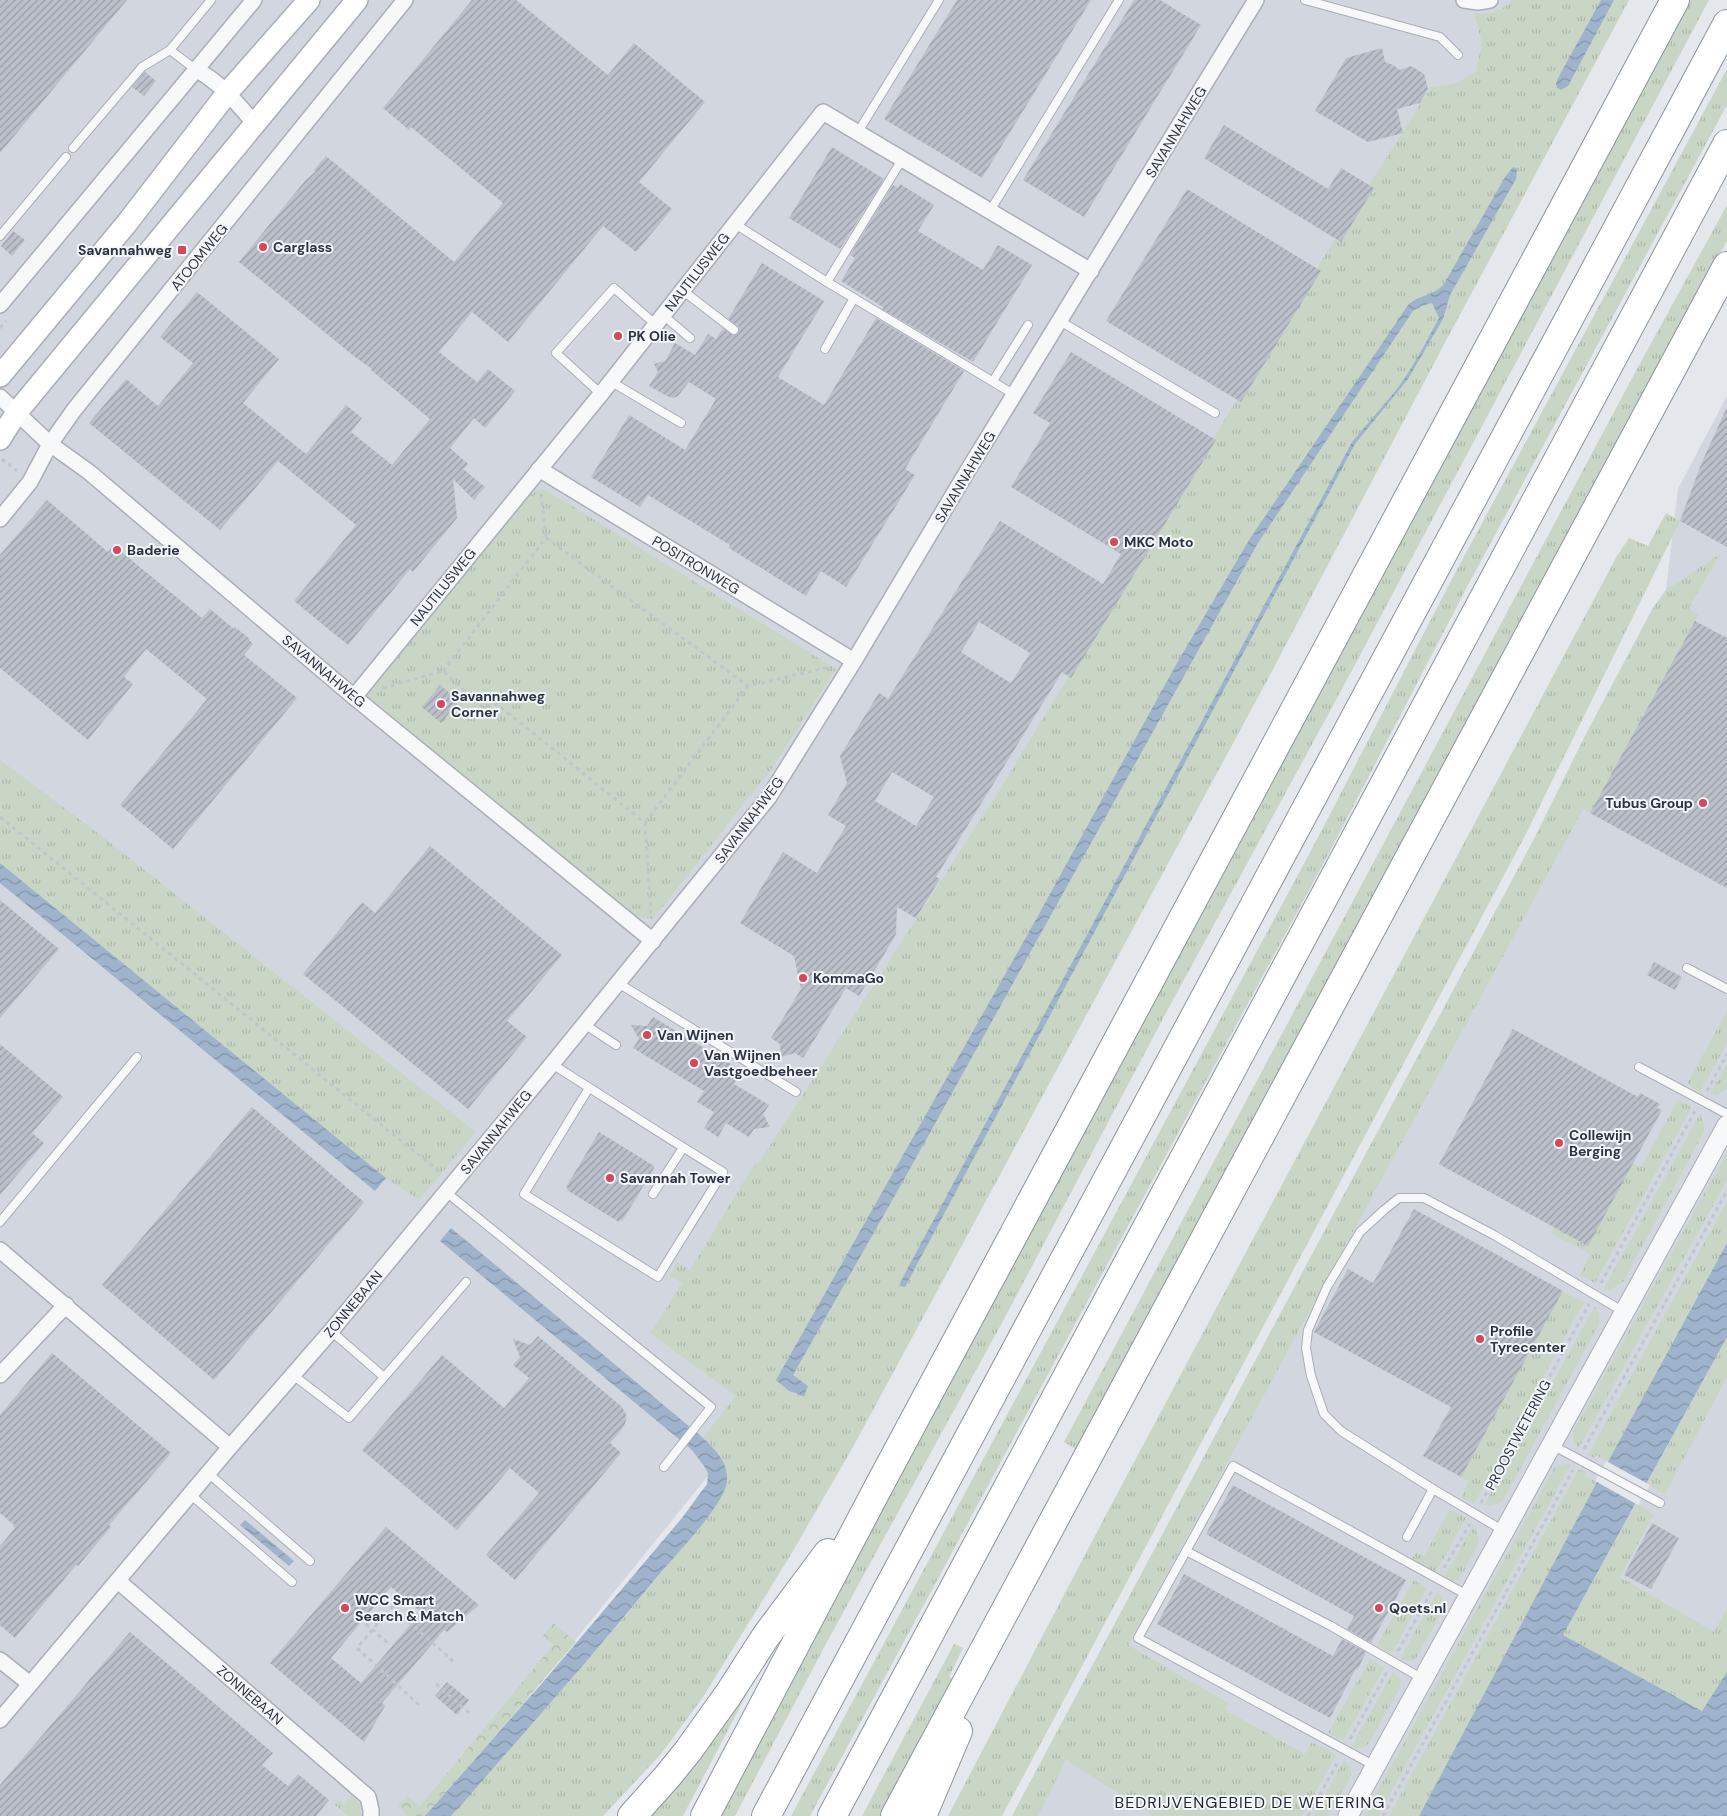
<svg xmlns="http://www.w3.org/2000/svg" width="1727" height="1816" font-family="'DM Sans',sans-serif">
  <style>
    .built { fill: #d2d6de }
    .grass { fill: url(#grass-tufts) }
    .forest { fill: url(#forest-crowns) }
    .water { fill: url(#water-waves) }
    .pier { fill: #e4e7ec }
    .building { fill: url(#building-hatch); fill-rule: evenodd }
    .lines { fill: none; stroke-linecap: round; stroke-linejoin: round }
    .service-casing { stroke: #a9aeb7; stroke-width: 10 }
    .minor-casing { stroke: #a9aeb7; stroke-width: 18 }
    .tertiary-casing { stroke: #a9aeb7; stroke-width: 21 }
    .secondary-casing { stroke: #a9aeb7; stroke-width: 24 }
    .motorway-casing { stroke: #8b94a3; stroke-width: 30 }
    .path { stroke: #c2c5cb; stroke-width: 3; stroke-dasharray: 4 4; stroke-linecap: butt }
    .service { stroke: #f7f8fa; stroke-width: 8 }
    .minor { stroke: #f7f8fa; stroke-width: 15 }
    .tertiary { stroke: #f7f8fa; stroke-width: 19 }
    .secondary { stroke: #fff; stroke-width: 21 }
    .motorway { stroke: #fff; stroke-width: 28 }
    .poi-dot { fill: #d1495b; stroke: #f4f6f9; stroke-width: 2 }
    .labels { text-anchor: middle; stroke-width: 4; stroke-linejoin: round; paint-order: stroke }
    .street-label { font-size: 14px; fill: #2b3445; stroke: #f4f6f9 }
    .poi-label { font-size: 14px; font-weight: bold; fill: #2b3445; stroke: #f4f6f9; text-anchor: start }
    .quarter-label { font-size: 16px; letter-spacing: 1px; fill: #1d2536; stroke: #f4f6f9 }
  </style>
  <defs>
    <pattern id="grass-tufts" width="24" height="20" patternUnits="userSpaceOnUse" patternTransform="scale(1.25)"><rect width="24" height="20" fill="#c9d6c5"/><path d="M3 7l-1-3M5 7V3M7 7l1-3M15 17l-1-3M17 17v-4M19 17l1-3" fill="none" stroke="#adb8ab"/></pattern>
    <pattern id="forest-crowns" width="20" height="18" patternUnits="userSpaceOnUse" patternTransform="scale(1.25)"><rect width="20" height="18" fill="#c9d6c5"/><path d="M2 6a3 3 0 1 1 6 0M12 15a3 3 0 1 1 6 0" fill="none" stroke="#adb8ab"/></pattern>
    <pattern id="water-waves" width="16" height="10" patternUnits="userSpaceOnUse" patternTransform="scale(1.25)"><rect width="16" height="10" fill="#9fb4cc"/><path d="M0 5q4-4 8 0t8 0" fill="none" stroke="#8293a7"/></pattern>
    <pattern id="building-hatch" width="6" height="6" patternUnits="userSpaceOnUse" patternTransform="scale(1.25)"><rect width="6" height="6" fill="#bbc0ca"/><path d="M-1 1l2-2M0 6l6-6M5 7l2-2" fill="none" stroke="#989da6"/></pattern>
  </defs>
  <rect width="100%" height="100%" fill="#e4e7ec"/>
  <g class="built">
    <polygon points="0,0 1533,0 741,1435 433,1816 0,1816"/>
    <polygon points="1727,396 1727,1816 1012,1816 1534,839 1585,736 1653,608 1666,590 1678,489"/>
  </g>
  <g class="grass">
    <path d="M 1512,0 L 1629,0 L 1440,352 L 1271,673 L 853,1447 L 790,1556 L 703,1697 L 661,1754 L 603,1816 L 451,1816 L 621,1621 L 709,1515 L 720,1454 L 703,1437 L 736,1396 L 650,1333 L 682,1283 L 669,1275 L 677,1262 L 690,1270 L 755,1163 L 758,1164 L 997,794 L 1314,273 L 1431,87 L 1457,83 L 1476,72 L 1482,43 L 1474,13 C 1489,14 1502,12 1512,0 Z"/>
    <polygon points="1689,0 1709,0 1342,689 1167,1011 1003,1321 827,1642 735,1816 719,1816 812,1634 987,1314"/>
    <polygon points="1727,69 1727,105 1468,585 1328,855 810,1816 791,1816 1313,847 1453,577"/>
    <polygon points="1727,205 1727,241 1077,1450 1064,1442 1637,369"/>
    <polygon points="542,489 572,506 836,669 772,768 653,919 638,917 366,696 532,493"/>
    <polygon points="1666,513 1680,521 1526,834 1002,1816 948,1816 1107,1513 1617,556 1629,538 1648,546"/>
    <polygon points="1720,554 1689,608 1698,615 1695,621 1590,813 1583,809 1128,1645 1228,1703 1225,1710 1305,1754 1312,1742 1336,1755 1302,1816 1154,1816 1066,1760 1038,1816 1012,1816 1534,839 1585,736 1653,608 1666,590"/>
    <polygon points="0,760 103,837 476,1132 419,1200 386,1178 0,863"/>
    <polygon points="1727,1011 1727,1043 1700,1092 1687,1084"/>
    <polygon points="1727,1063 1727,1089 1717,1095 1710,1093"/>
    <polygon points="1678,1100 1692,1107 1595,1283 1580,1275 1590,1254 1551,1233 1555,1227 1588,1245 1633,1164 1641,1167"/>
    <polygon points="1700,1114 1704,1124 1704,1132 1623,1282 1610,1290 1603,1290"/>
    <polygon points="1727,1152 1727,1180 1578,1449 1573,1438 1573,1432"/>
    <polygon points="1727,1201 1727,1243 1608,1462 1596,1455 1594,1458 1588,1455"/>
    <polygon points="1563,1291 1584,1302 1474,1504 1461,1497 1469,1481 1461,1477"/>
    <polygon points="1595,1306 1599,1315 1599,1324 1502,1502 1491,1506 1484,1505"/>
    <polygon points="1727,1337 1727,1377 1665,1494 1647,1484"/>
    <polygon points="1571,1464 1378,1816 1364,1816 1553,1470 1558,1465"/>
    <polygon points="1579,1469 1586,1472 1585,1476 1597,1482 1419,1816 1389,1816"/>
    <polygon points="1636,1504 1654,1514 1620,1577 1714,1632 1727,1608 1727,1672 1703,1711 1563,1635"/>
    <polygon points="1450,1509 1466,1518 1435,1574 1411,1561 1416,1552 1424,1556"/>
    <polygon points="1473,1525 1476,1530 1479,1543 1459,1580 1453,1581 1443,1579"/>
    <polygon points="1414,1580 1427,1588 1392,1653 1377,1645"/>
    <polygon points="1437,1592 1441,1595 1445,1606 1416,1658 1410,1661 1400,1659"/>
    <polygon points="954,1644 963,1648 949,1677 955,1680 880,1816 862,1816"/>
    <polygon points="1370,1659 1384,1668 1343,1741 1328,1733"/>
    <polygon points="763,1663 683,1816 646,1816"/>
    <polygon points="1393,1672 1400,1679 1401,1686 1367,1746 1357,1748 1352,1746"/>
    <polygon points="1344,1760 1351,1768 1351,1776 1328,1816 1313,1816"/>
    <polygon points="352,1795 360,1806 361,1816 348,1816 334,1804 338,1800 344,1805"/>
  </g>
  <polygon class="forest" points="553,1623 576,1642 425,1816 408,1816 398,1806 407,1796 420,1806 553,1645 543,1636"/>
  <g class="water">
    <polygon points="1601,0 1614,0 1568,86 1561,90 1557,88 1556,84 1558,78"/>
    <path d="M 1513,167 L 1517,169 L 1516,179 L 1450,295 L 1443,319 L 1408,379 L 1355,444 L 905,1287 L 899,1286 L 904,1275 L 1352,442 C 1365,426 1379,411 1392,395 C 1411,372 1425,344 1439,318 L 1432,303 L 1421,306 L 1413,311 L 1258,543 L 902,1183 L 793,1375 L 808,1386 L 804,1396 L 789,1391 L 776,1380 L 1029,932 L 1177,663 L 1249,540 L 1408,305 C 1420,294 1434,296 1444,284 L 1505,177 Z"/>
    <polygon points="0,863 386,1178 375,1191 0,883"/>
    <path d="M 451,1228 L 702,1437 C 717,1451 733,1467 725,1489 C 714,1516 677,1553 658,1576 C 595,1653 529,1727 463,1803 L 451,1816 L 425,1816 L 544,1681 L 682,1518 L 707,1484 L 708,1473 L 704,1466 L 692,1450 L 440,1241 Z"/>
    <polygon points="1727,1243 1727,1337 1563,1635 1702,1711 1727,1672 1727,1816 1419,1816 1597,1482"/>
    <polygon points="245,1520 294,1561 289,1566 240,1525"/>
  </g>
  <polygon class="pier" points="1606,1461 1650,1485 1638,1505 1595,1481"/>
  <g class="building">
    <polygon points="0,0 127,0 0,153"/>
    <polygon points="472,0 516,0 608,75 634,43 705,102 639,182 672,209 636,252 603,226 508,342 472,312 439,352 477,382 488,369 515,391 485,428 474,418 450,448 468,464 463,469 485,487 474,500 453,479 457,518 413,572 410,569 348,645 294,601 356,525 278,461 220,530 89,423 126,379 158,406 193,363 160,337 197,292 279,359 243,403 306,454 346,405 362,418 351,432 392,465 430,419 371,370 372,369 355,357 239,262 304,182 316,171 314,170 326,156 454,262 503,203 411,127 409,130 383,108"/>
    <polygon points="957,0 1091,0 982,178 884,119"/>
    <polygon points="1134,0 1160,0 1201,25 1084,217 1023,180"/>
    <polygon points="1382,48 1385,62 1393,65 1400,70 1411,66 1424,74 1428,89 1420,103 1397,109 1403,133 1368,142 1315,111 1346,58"/>
    <polygon points="145,72 156,81 144,96 132,87"/>
    <polygon points="1224,125 1328,189 1341,168 1374,188 1341,242 1204,158"/>
    <polygon points="832,147 884,179 840,249 789,218"/>
    <polygon points="900,184 934,205 918,231 983,270 998,245 1032,265 973,362 882,309 883,307 841,281 855,258 850,255 893,185 898,188"/>
    <polygon points="1187,189 1321,271 1241,402 1106,321"/>
    <polygon points="13,231 25,240 12,256 1,246"/>
    <polygon points="762,263 824,301 778,377 824,405 876,318 964,371 905,469 915,475 846,587 821,571 806,596 729,548 730,545 648,495 640,507 591,477 629,415 685,450 716,399 689,382 678,396 673,398 667,396 649,386 658,372 654,364 665,361 675,343 695,355 708,334 716,339 723,328 733,335 738,334 739,327 728,319"/>
    <path d="M 1071,352 L 1216,440 L 1071,678 L 1062,672 L 936,877 L 940,879 L 916,918 L 897,907 L 896,934 L 894,938 L 859,996 L 846,988 L 803,1058 L 795,1053 L 781,1057 L 780,1044 L 771,1038 L 801,989 L 794,956 L 740,923 L 783,852 L 817,873 L 846,826 L 828,815 L 847,783 L 840,756 L 879,693 L 888,699 L 1000,521 L 1103,584 L 1121,554 L 1011,487 L 1050,423 L 1033,413 ZM 979,622 L 1030,653 L 1011,683 L 961,652 ZM 892,772 L 934,797 L 916,826 L 875,801 Z"/>
    <polygon points="1727,407 1727,547 1680,521 1702,462"/>
    <polygon points="47,500 108,552 113,545 202,618 210,609 234,629 235,627 250,639 249,640 253,644 244,655 297,698 173,849 120,805 207,699 146,649 124,677 133,684 88,740 0,668 0,555"/>
    <polygon points="1695,621 1727,638 1727,888 1590,813"/>
    <polygon points="440,685 459,701 441,723 422,707"/>
    <polygon points="430,846 562,955 507,1021 527,1037 468,1109 303,974 362,902 375,913"/>
    <polygon points="0,900 59,949 0,1018"/>
    <polygon points="1654,962 1682,977 1675,990 1647,975"/>
    <polygon points="653,1017 742,1071 734,1084 769,1105 763,1114 770,1127 754,1129 749,1137 726,1123 718,1137 704,1128 714,1112 697,1102 704,1091 633,1048 639,1039 631,1025 647,1026"/>
    <polygon points="1513,1029 1638,1097 1640,1093 1660,1104 1657,1108 1662,1110 1588,1246 1439,1164"/>
    <polygon points="0,1044 63,1097 32,1133 44,1143 0,1195"/>
    <polygon points="252,1107 364,1202 214,1380 102,1285"/>
    <polygon points="599,1132 654,1166 654,1168 635,1200 622,1221 620,1220 619,1222 567,1190 568,1188 566,1187"/>
    <polygon points="1414,1209 1563,1291 1461,1477 1423,1456 1451,1407 1314,1332 1348,1269 1373,1283"/>
    <polygon points="538,1336 622,1407 626,1414 626,1421 623,1428 610,1443 621,1453 515,1580 486,1555 539,1493 510,1468 457,1530 362,1450 442,1355 504,1408 529,1378 513,1365 520,1357 513,1339 530,1345"/>
    <polygon points="52,1353 171,1453 109,1525 111,1527 78,1566 76,1565 15,1638 0,1625 0,1546 15,1528 13,1526 14,1525 0,1513 0,1415"/>
    <polygon points="1233,1485 1406,1580 1371,1643 1347,1629 1354,1616 1206,1534"/>
    <polygon points="1652,1523 1679,1538 1651,1589 1624,1575"/>
    <path d="M 386,1527 L 479,1605 L 447,1632 L 444,1630 L 382,1703 L 385,1706 L 364,1742 L 270,1663 ZM 391,1587 L 421,1612 L 361,1683 L 331,1658 Z"/>
    <polygon points="1184,1574 1333,1656 1342,1639 1366,1652 1359,1667 1355,1670 1330,1718 1157,1624"/>
    <polygon points="130,1632 273,1753 262,1765 288,1786 298,1774 329,1800 316,1816 0,1816 0,1785"/>
    <polygon points="447,1682 469,1700 457,1715 435,1696"/>
  </g>
  <g class="lines">
    <defs>
      <g id="service">
        <polyline points="1305,0 1440,37 1458,55"/>
        <polyline points="170,50 195,69"/>
        <polyline points="858,132 939,0"/>
        <polyline points="73,148 142,67 170,50 211,0"/>
        <polyline points="990,211 1119,0"/>
        <polyline points="735,224 827,282 1015,395"/>
        <polyline points="0,236 66,157"/>
        <polyline points="827,282 903,158"/>
        <polyline points="682,290 734,330"/>
        <polyline points="663,315 690,338"/>
        <polyline points="1060,321 1215,413"/>
        <polyline points="825,349 854,298"/>
        <polyline points="610,381 681,423"/>
        <polyline points="993,381 1028,325"/>
        <polyline points="601,394 556,353 614,288 655,324"/>
        <polyline points="1687,968 1727,989"/>
        <polyline points="618,983 796,1092"/>
        <polyline points="584,1024 616,1045"/>
        <path d="M 552,1064 C 609,1100 665,1137 723,1172 L 658,1277 L 524,1194 L 589,1088"/>
        <polyline points="1639,1067 1727,1114"/>
        <polyline points="446,1192 711,1407 664,1467"/>
        <polyline points="653,1194 683,1148"/>
        <polyline points="0,1222 137,1057"/>
        <polyline points="331,1331 384,1377"/>
        <polyline points="293,1375 349,1418 466,1282"/>
        <polyline points="1552,1445 1660,1503"/>
        <polyline points="209,1474 310,1561"/>
        <polyline points="191,1495 292,1582"/>
        <polyline points="1504,1531 1433,1489 1341,1431 1324,1414 1311,1376 1306,1348 1308,1330 1327,1287 1360,1232 1384,1210 1399,1198 1424,1198 1494,1235 1624,1312"/>
        <polyline points="1407,1537 1433,1489"/>
        <polyline points="1186,1551 1331,1626 1423,1679"/>
        <polyline points="1375,1766 1138,1638 1233,1466 1469,1596"/>
      </g>
      <g id="minor">
        <polyline points="1464,0 1478,2 1490,0"/>
        <path d="M 195,69 C 220,82 237,103 255,124"/>
        <polyline points="0,305 254,0"/>
        <polyline points="0,397 50,444 89,472 354,697 653,941"/>
        <polyline points="539,469 854,661"/>
        <polyline points="0,519 30,482 50,444 74,410 405,0"/>
        <polyline points="354,697 601,394 823,112 1091,271"/>
        <polyline points="0,1250 230,1447"/>
        <polyline points="0,1375 66,1305"/>
        <polyline points="118,1581 368,1797 371,1810 371,1816"/>
        <polyline points="0,1660 30,1684"/>
        <polyline points="0,1720 230,1447 331,1331 552,1064 769,797 854,661 968,470 1256,0"/>
      </g>
      <polyline id="tertiary" points="1348,1816 1727,1125"/>
      <g id="secondary">
        <polyline points="0,376 127,223 228,92 309,0"/>
        <polyline points="0,439 17,412 357,0"/>
      </g>
      <g id="motorway">
        <polyline points="632,1816 667,1777 688,1751 728,1695 766,1636 828,1553"/>
        <polyline points="705,1816 880,1484 1675,0"/>
        <polyline points="766,1816 1727,24"/>
        <polyline points="832,1816 1727,144"/>
        <polyline points="895,1816 1727,266"/>
        <polyline points="922,1816 958,1731"/>
      </g>
    </defs>
    <use href="#service" class="service-casing"/>
    <use href="#minor" class="minor-casing"/>
    <use href="#tertiary" class="tertiary-casing"/>
    <use href="#secondary" class="secondary-casing"/>
    <use href="#motorway" class="motorway-casing"/>
    <g class="path">
      <polyline points="0,328 6,321"/>
      <polyline points="2,459 17,471"/>
      <polyline points="541,494 546,538"/>
      <polyline points="443,671 546,538 748,686 830,667"/>
      <polyline points="383,688 443,671 482,707 497,704 645,823 651,916"/>
      <polyline points="0,817 441,1173"/>
      <polyline points="645,823 748,686"/>
      <polyline points="1707,1091 1727,1054"/>
      <polyline points="1601,1283 1695,1111"/>
      <polyline points="1584,1449 1727,1191"/>
      <polyline points="1481,1503 1589,1304"/>
      <polyline points="1444,1568 1470,1524"/>
      <polyline points="366,1624 389,1644"/>
      <polyline points="1398,1651 1433,1589"/>
      <polyline points="436,1684 469,1713"/>
      <polyline points="419,1705 357,1648 392,1607 454,1662"/>
      <polyline points="1350,1739 1387,1672"/>
      <polyline points="1308,1816 1339,1760"/>
      <polyline points="1383,1816 1573,1470"/>
    </g>
    <use href="#service" class="service"/>
    <use href="#minor" class="minor"/>
    <use href="#tertiary" class="tertiary"/>
    <use href="#secondary" class="secondary"/>
    <use href="#motorway" class="motorway"/>
  </g>
  <g class="poi-dot">
    <circle cx="263" cy="247" r="5"/>
    <rect x="177" y="245" width="10" height="10" rx="2.5"/>
    <circle cx="618" cy="336" r="5"/>
    <circle cx="1114" cy="542" r="5"/>
    <circle cx="117" cy="550" r="5"/>
    <circle cx="441" cy="704" r="5"/>
    <circle cx="1703" cy="803" r="5"/>
    <circle cx="803" cy="978" r="5"/>
    <circle cx="647" cy="1035" r="5"/>
    <circle cx="694" cy="1063" r="5"/>
    <circle cx="1559" cy="1143" r="5"/>
    <circle cx="610" cy="1178" r="5"/>
    <circle cx="1480" cy="1339" r="5"/>
    <circle cx="345" cy="1608" r="5"/>
    <circle cx="1379" cy="1608" r="5"/>
  </g>
  <g class="labels">
    <g class="street-label">
      <text transform="translate(1176 132) rotate(-59)" y="5">SAVANNAHWEG</text>
      <text transform="translate(199 257) rotate(-51)" y="5">ATOOMWEG</text>
      <text transform="translate(697 272) rotate(-52)" y="5">NAUTILUSWEG</text>
      <text transform="translate(965 477) rotate(-59)" y="5">SAVANNAHWEG</text>
      <text transform="translate(696 565) rotate(31)" y="5">POSITRONWEG</text>
      <text transform="translate(443 587) rotate(-51)" y="5">NAUTILUSWEG</text>
      <text transform="translate(324 671) rotate(40)" y="5">SAVANNAHWEG</text>
      <text transform="translate(749 820) rotate(-53)" y="5">SAVANNAHWEG</text>
      <text transform="translate(496 1132) rotate(-51)" y="5">SAVANNAHWEG</text>
      <text transform="translate(353 1304) rotate(-50)" y="5">ZONNEBAAN</text>
      <text transform="translate(1518 1435) rotate(-62)" y="5">PROOSTWETERING</text>
      <text transform="translate(250 1695) rotate(41)" y="5">ZONNEBAAN</text>
    </g>
    <g class="poi-label">
      <text x="273" y="252">Carglass</text>
      <text x="172" y="255" text-anchor="end">Savannahweg</text>
      <text x="628" y="341">PK Olie</text>
      <text x="1124" y="547">MKC Moto</text>
      <text x="127" y="555">Baderie</text>
      <text x="451" y="701">Savannahweg<tspan x="451" dy="16">Corner</tspan></text>
      <text x="1693" y="808" text-anchor="end">Tubus Group</text>
      <text x="813" y="983">KommaGo</text>
      <text x="657" y="1040">Van Wijnen</text>
      <text x="704" y="1060">Van Wijnen<tspan x="704" dy="16">Vastgoedbeheer</tspan></text>
      <text x="1569" y="1140">Collewijn<tspan x="1569" dy="16">Berging</tspan></text>
      <text x="620" y="1183">Savannah Tower</text>
      <text x="1490" y="1336">Profile<tspan x="1490" dy="16">Tyrecenter</tspan></text>
      <text x="355" y="1605">WCC Smart<tspan x="355" dy="16">Search &amp; Match</tspan></text>
      <text x="1389" y="1613">Qoets.nl</text>
    </g>
    <g class="quarter-label">
      <text x="1250" y="1808">BEDRIJVENGEBIED DE WETERING</text>
    </g>
  </g>
</svg>
